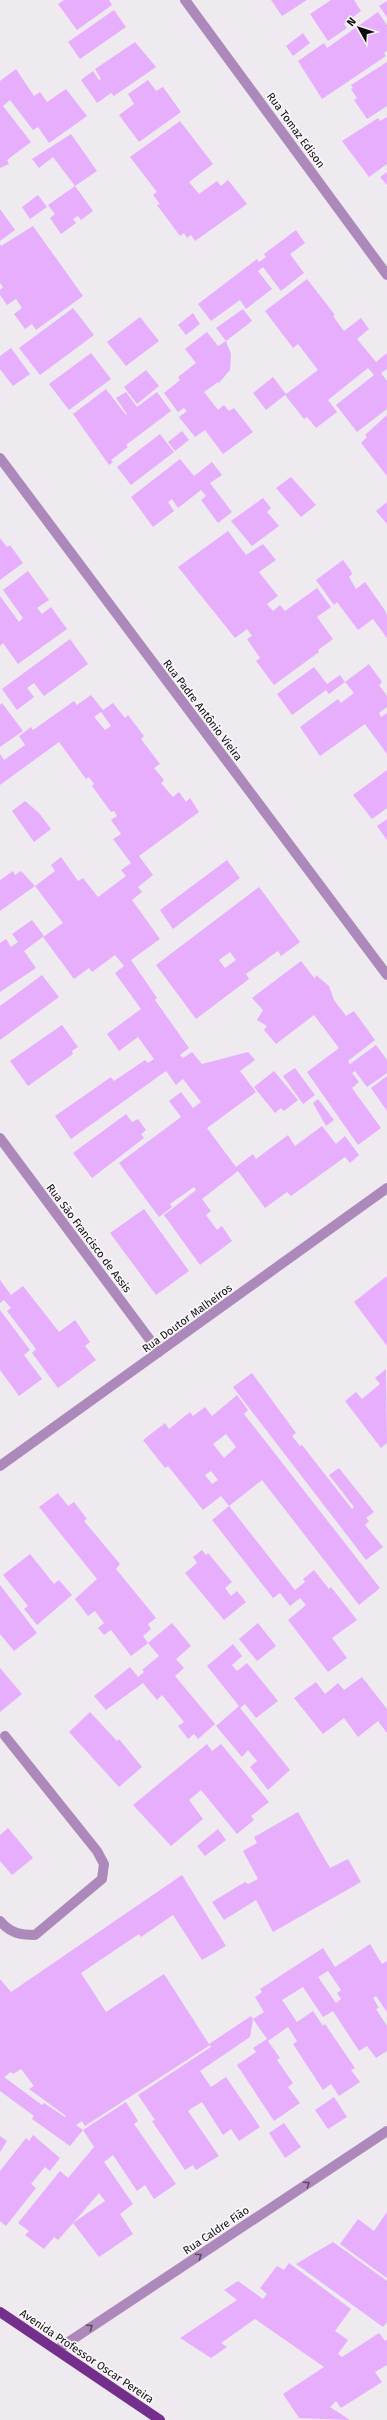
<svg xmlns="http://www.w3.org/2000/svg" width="387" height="2420" font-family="'Fira Sans',sans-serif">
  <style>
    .building { fill: #e8aefe; fill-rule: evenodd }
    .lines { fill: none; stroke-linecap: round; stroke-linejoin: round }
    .minor { stroke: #ad88bb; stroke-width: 10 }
    .major { stroke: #742f8d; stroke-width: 10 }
    .oneway { stroke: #5d4a64 }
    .labels { text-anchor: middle; stroke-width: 3.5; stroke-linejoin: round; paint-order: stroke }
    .street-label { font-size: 11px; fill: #0d0c0e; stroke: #fcf8fd }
  </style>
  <rect width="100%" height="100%" fill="#eeeaf0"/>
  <g class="building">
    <polygon points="64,0 109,0 112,5 77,30 58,4"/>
    <polygon points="271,0 307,0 282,16"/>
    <polygon points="331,0 354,0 361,11 344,24 347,28 328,41 310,14"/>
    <polygon points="387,1 387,17 379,6"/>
    <polygon points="114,10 126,27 80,59 68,42"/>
    <polygon points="378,12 387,25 387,51 384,53 386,56 322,99 298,61 324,43 327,48"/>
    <polygon points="303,33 310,43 293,56 286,46"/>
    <polygon points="135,42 156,67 114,96 111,93 97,103 81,80 93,71 99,80 101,79 95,69"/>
    <polygon points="387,62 387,106 367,119 354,100 357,98 351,89 353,88 351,85"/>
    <polygon points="16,69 34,96 40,92 47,102 66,89 87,116 49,143 38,127 33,130 10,100 3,106 31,142 7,160 9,164 0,168 0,81"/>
    <polygon points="148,80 156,91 163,87 181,112 139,142 119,115 134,104 128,94"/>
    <polygon points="387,117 387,164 369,177 342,141 378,118 380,121"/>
    <polygon points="180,121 213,164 189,182 199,194 217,181 221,186 228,180 247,204 195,241 191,235 187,238 184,233 180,236 157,205 160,204 153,195 157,192 130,157"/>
    <polygon points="71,134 97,171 75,186 53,157 39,168 32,159"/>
    <polygon points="387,172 387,185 380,177"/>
    <polygon points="75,186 93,211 81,220 78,216 73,219 76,223 61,234 50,218 55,214 48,205"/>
    <polygon points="38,195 47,207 30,219 22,207"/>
    <polygon points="0,209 15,230 0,241"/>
    <polygon points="33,226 83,296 36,330 32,324 25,329 14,314 22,308 16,299 7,305 0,295 0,290 3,287 0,283 0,244 1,246"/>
    <polygon points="296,230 305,243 290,254 304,273 281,291 263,267 258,271 272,289 246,309 240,300 211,321 198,304 257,259 259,262 266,257 264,254"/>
    <polygon points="307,279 335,315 333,316 344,331 361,318 369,329 357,339 376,362 387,353 387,369 381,373 387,381 387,409 357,432 336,405 374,375 368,368 328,400 337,412 316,428 307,417 304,419 285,395 266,410 253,393 273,377 286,394 318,370 298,344 293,348 265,311"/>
    <polygon points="73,308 94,335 40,375 19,348"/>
    <polygon points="243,309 252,321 226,341 216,328"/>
    <polygon points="193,313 200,324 186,335 178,325"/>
    <polygon points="140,317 159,341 126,366 107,342"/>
    <polygon points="207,332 218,346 226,341 231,354 230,370 219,383 218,382 204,392 218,410 224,405 229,411 234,408 253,432 223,454 205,430 195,437 179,417 187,411 184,408 178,412 164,393 180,380 178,377 196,363 185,349"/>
    <polygon points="11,348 30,374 13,386 0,369 0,356"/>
    <polygon points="91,353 111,379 69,410 49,384"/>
    <polygon points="146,370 159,386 137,404 124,387"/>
    <polygon points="106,389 126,415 127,414 116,398 126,392 137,407 157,392 171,411 126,445 128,447 111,460 113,462 109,465 73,414"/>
    <polygon points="387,415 387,476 361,443 367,437 365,435"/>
    <polygon points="182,431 189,440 175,451 168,442"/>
    <polygon points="160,434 174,452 131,485 117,467"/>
    <polygon points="180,459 194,476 212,462 222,475 210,483 232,512 218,523 201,500 206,496 201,490 178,508 172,499 168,502 174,511 153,527 131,497"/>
    <polygon points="291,477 316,505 301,517 276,488"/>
    <polygon points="263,498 271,508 267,512 279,526 252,546 231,521"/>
    <polygon points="387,502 387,524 376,511"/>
    <polygon points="228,531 246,555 263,544 276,560 259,572 278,596 267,604 273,611 280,605 285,611 317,588 331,607 317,617 333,639 318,650 319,652 274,685 256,661 260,658 247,639 252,636 247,629 235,638 178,567"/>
    <polygon points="0,538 7,547 10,545 23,563 0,580"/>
    <polygon points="343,560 351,571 352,574 349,577 356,589 365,582 384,609 387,615 387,638 373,619 358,630 337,602 334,605 316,580"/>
    <polygon points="28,571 49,600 37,608 42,614 51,607 67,629 18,664 3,643 0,646 0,596 19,622 23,618 3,590"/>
    <polygon points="70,639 88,664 44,696 34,683 27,688 34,697 17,710 2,689"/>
    <polygon points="369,664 382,682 379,685 387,696 387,707 379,713 381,717 387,713 387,754 365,724 320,756 300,727 338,699 341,703 354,693 345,682"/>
    <polygon points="314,667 327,684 340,675 345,682 329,694 326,690 292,715 277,694"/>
    <path d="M 91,695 L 103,710 L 113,703 L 125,718 L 128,715 L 144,736 L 141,739 L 160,764 L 154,768 L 164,780 L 161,783 L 173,797 L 179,792 L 186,802 L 190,798 L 199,812 L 139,856 L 153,875 L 138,887 L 142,892 L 132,900 L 160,939 L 131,960 L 157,998 L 155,1000 L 189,1048 L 180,1055 L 183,1058 L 192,1052 L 202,1064 L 248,1052 L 255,1060 L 240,1071 L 256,1092 L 207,1128 L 236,1167 L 253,1154 L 256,1159 L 288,1135 L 295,1146 L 322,1126 L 336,1144 L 345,1136 L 359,1155 L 350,1163 L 345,1157 L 291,1196 L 287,1192 L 265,1208 L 238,1171 L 202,1199 L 211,1211 L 206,1215 L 217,1230 L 222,1226 L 232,1241 L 200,1265 L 164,1215 L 196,1190 L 194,1187 L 170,1204 L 172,1207 L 159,1217 L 119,1163 L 181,1117 L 169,1101 L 181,1092 L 193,1108 L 201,1102 L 183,1079 L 176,1085 L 166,1071 L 71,1139 L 55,1116 L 111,1077 L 114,1081 L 145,1060 L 148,1063 L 154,1059 L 138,1037 L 119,1051 L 107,1034 L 141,1009 L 115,973 L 124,966 L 115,955 L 92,972 L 89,968 L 74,979 L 43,937 L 63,923 L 35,886 L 0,911 L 0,880 L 13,871 L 15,875 L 21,871 L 35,886 L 55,871 L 51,865 L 61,857 L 78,881 L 83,878 L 98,897 L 126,876 L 121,870 L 131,863 L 113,839 L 121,834 L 111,820 L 117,816 L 114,811 L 111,812 L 92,786 L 94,784 L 89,777 L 86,779 L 59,742 L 0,785 L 0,754 L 4,760 L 25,745 L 19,736 L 31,727 L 33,730 L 74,701 L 77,705 ZM 101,712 L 111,726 L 105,730 L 94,717 Z"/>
    <polygon points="2,703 23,731 0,747 0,705"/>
    <polygon points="387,770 387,808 372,819 353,795"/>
    <polygon points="25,801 39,813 51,829 34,842 12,811"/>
    <polygon points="387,819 387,840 377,826"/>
    <polygon points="227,860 240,878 173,929 160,910"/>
    <path d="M 259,887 L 300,942 L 281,956 L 278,951 L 246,974 L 249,979 L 196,1019 L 156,965 ZM 230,952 L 236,960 L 225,968 L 219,960 Z"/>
    <polygon points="32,920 44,936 24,951 36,968 0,992 0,943 6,939 11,947 18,942 12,934"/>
    <polygon points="301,961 315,979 316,975 329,986 334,1000 346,1016 354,1011 375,1040 348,1061 350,1064 376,1045 387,1060 387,1073 367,1087 355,1071 352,1073 359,1082 352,1088 381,1128 358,1145 307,1072 339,1048 314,1015 276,1044 264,1030 267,1026 257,1020 263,1010 252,998"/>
    <polygon points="42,975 59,997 0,1040 0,1006"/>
    <polygon points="62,1025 78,1047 72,1051 73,1054 28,1086 10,1061"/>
    <polygon points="295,1068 315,1095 303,1104 283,1076"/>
    <polygon points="274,1071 298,1100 284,1111 281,1108 275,1113 254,1087"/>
    <polygon points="387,1076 387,1111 371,1088"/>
    <polygon points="318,1099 334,1120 326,1126 313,1103"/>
    <polygon points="126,1114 132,1122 138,1119 146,1130 141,1134 144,1138 92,1178 73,1153"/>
    <polygon points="144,1209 189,1271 156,1295 110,1233"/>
    <polygon points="387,1276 387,1346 354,1302"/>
    <polygon points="0,1280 11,1295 23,1286 59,1332 75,1320 90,1342 85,1346 96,1360 58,1388 32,1353 36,1349 7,1311 11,1308 4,1300 0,1303"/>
    <polygon points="0,1310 30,1350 24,1355 42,1379 19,1396 0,1370"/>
    <polygon points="386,1369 387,1443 381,1448 345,1401 356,1392 362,1399 380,1384 375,1378"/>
    <polygon points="252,1373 296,1433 292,1436 300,1446 302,1445 352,1509 354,1507 329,1475 339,1468 374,1512 366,1518 369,1521 365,1525 383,1547 366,1560 233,1387"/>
    <path d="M 237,1395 L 248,1410 L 244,1414 L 380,1588 L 359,1605 L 262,1480 L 229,1506 L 221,1496 L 203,1510 L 168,1466 L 165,1468 L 143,1440 L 165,1423 L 169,1429 L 190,1412 L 193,1416 L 205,1407 L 212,1416 ZM 226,1434 L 236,1447 L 224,1458 L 213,1444 ZM 211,1471 L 218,1480 L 212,1484 L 205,1475 Z"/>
    <polygon points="58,1493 68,1506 74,1502 87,1519 84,1521 120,1564 116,1569 156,1618 148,1624 151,1629 143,1636 148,1643 131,1656 111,1630 104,1635 98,1628 104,1623 95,1611 88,1616 75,1599 97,1579 39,1507"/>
    <polygon points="229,1506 295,1590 305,1582 303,1579 314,1570 329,1589 331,1587 357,1620 332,1638 347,1658 328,1672 288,1620 306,1605 300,1598 290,1606 280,1593 273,1598 212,1520"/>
    <polygon points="202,1550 206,1555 208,1553 232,1582 225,1588 231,1596 237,1591 246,1602 224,1620 185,1573 197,1563 193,1557"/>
    <polygon points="30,1554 54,1584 59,1580 72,1595 37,1625 24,1609 28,1606 3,1575"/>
    <polygon points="0,1585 37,1633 14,1651 0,1634"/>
    <polygon points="172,1623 191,1646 176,1659 184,1668 175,1676 215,1724 198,1739 194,1734 188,1739 178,1726 184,1722 162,1695 157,1700 143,1683 106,1710 94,1696 130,1667 138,1677 144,1672 142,1670 159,1656 148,1643"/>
    <polygon points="258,1623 276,1646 257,1661 239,1639"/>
    <polygon points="233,1644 242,1656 232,1665 237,1671 247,1663 278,1701 256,1718 245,1704 240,1708 290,1770 268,1790 250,1767 257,1761 248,1750 242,1757 216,1726 239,1706 207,1666"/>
    <polygon points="0,1668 22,1694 0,1712"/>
    <polygon points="362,1677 387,1709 387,1733 378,1721 358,1737 344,1718 323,1734 294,1698 316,1682 325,1694 338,1683 344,1690"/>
    <polygon points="90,1712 117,1741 119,1739 142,1767 119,1787 69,1732"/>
    <polygon points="207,1744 212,1751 221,1744 269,1802 251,1816 254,1820 237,1834 201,1790 189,1800 203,1819 171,1846 133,1805"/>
    <polygon points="298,1812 330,1868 348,1859 361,1882 273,1932 256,1900 224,1920 212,1902 245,1882 248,1884 258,1879 243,1851 257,1843 254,1837"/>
    <polygon points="8,1828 33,1858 12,1875 0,1861 0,1835"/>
    <polygon points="218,1829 226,1840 205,1856 197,1846"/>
    <path d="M 182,1875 L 226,1946 L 202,1960 L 173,1915 L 141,1937 L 139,1934 L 81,1973 L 106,2012 L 164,1974 L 209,2044 L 251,2016 L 253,2019 L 250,2037 L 200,2071 L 211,2087 L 226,2077 L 260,2127 L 239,2141 L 231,2129 L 223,2135 L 202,2102 L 192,2108 L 188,2111 L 219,2156 L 196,2170 L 193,2165 L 185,2170 L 152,2121 L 155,2120 L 138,2095 L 211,2047 L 210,2045 L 85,2126 L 82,2121 L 76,2125 L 83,2130 L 70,2146 L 32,2119 L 34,2116 L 0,2091 L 0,1979 L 11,1992 ZM 21,2069 L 34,2086 L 29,2089 L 66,2116 L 65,2117 L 44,2103 L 42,2105 L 4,2077 L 11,2072 L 13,2074 Z"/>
    <path d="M 370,1944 L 382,1964 L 387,1961 L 387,2012 L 376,1996 L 373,1998 L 379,2008 L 376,2009 L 387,2026 L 387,2051 L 376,2058 L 367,2046 L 359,2051 L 333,2011 L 323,2017 L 303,1987 L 282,2000 L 297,2022 L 313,2011 L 323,2026 L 325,2024 L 355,2068 L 351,2070 L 360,2082 L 339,2096 L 331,2084 L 323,2090 L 293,2044 L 297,2041 L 288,2027 L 268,2041 L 280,2058 L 277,2060 L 293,2083 L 288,2087 L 300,2103 L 274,2121 L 237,2065 L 256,2052 L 253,2048 L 267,2039 L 253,2019 L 264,2012 L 255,1997 L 262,1992 L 260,1989 L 323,1948 L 335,1967 ZM 328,1971 L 341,1990 L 337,1993 L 341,1999 L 336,2003 L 318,1977 Z"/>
    <polygon points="334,2097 347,2117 328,2129 315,2110"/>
    <path d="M 126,2102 L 138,2121 L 134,2124 L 176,2184 L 154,2199 L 145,2185 L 137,2191 L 113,2155 L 104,2162 L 133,2204 L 120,2214 L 133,2234 L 99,2257 L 73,2223 L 58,2240 L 54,2237 L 44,2249 L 25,2235 L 29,2231 L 18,2223 L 60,2171 L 68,2178 L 94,2147 L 83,2130 ZM 99,2193 L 105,2201 L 73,2223 Z"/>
    <polygon points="284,2123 301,2147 285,2158 269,2133"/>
    <polygon points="33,2135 60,2158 50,2171 45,2167 31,2184 36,2188 6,2226 0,2221 0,2171 26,2138 29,2141"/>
    <polygon points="0,2136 7,2141 0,2152"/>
    <polygon points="387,2212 387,2278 340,2244 358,2219 374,2231"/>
    <polygon points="333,2242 387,2281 387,2322 383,2327 296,2264"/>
    <polygon points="289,2263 351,2309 335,2331 348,2340 338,2354 342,2357 379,2333 385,2341 387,2339 387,2365 375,2372 382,2382 341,2408 336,2401 330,2407 350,2420 299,2418 283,2394 324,2367 255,2319 221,2343 227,2347 211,2358 180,2338 237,2300 224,2290 238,2281 263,2299 267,2294 260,2288 277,2266 284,2270"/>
  </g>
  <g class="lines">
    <g class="minor">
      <polyline points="185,0 387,275"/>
      <polyline points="0,458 387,975"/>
      <polyline points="0,1138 159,1352"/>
      <polyline points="0,1466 387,1188"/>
      <path d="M 0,1921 C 10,1933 20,1935 35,1935 L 102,1879 L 104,1864 L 97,1851 L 5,1736"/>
      <polyline points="58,2349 387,2131"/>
    </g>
    <polyline class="major" points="0,2312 160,2420"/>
  </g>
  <defs><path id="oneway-chevron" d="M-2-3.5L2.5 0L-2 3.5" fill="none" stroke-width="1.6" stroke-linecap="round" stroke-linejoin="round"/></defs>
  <g class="oneway">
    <use href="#oneway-chevron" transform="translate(307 2184) rotate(-34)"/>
    <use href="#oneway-chevron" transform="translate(199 2256) rotate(-34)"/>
    <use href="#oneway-chevron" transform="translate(90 2327) rotate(-34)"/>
  </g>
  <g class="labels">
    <g class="street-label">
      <text transform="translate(296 130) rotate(54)" y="4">Rua Tomaz Edison</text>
      <text transform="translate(203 710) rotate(53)" y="4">Rua Padre Antônio Vieira</text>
      <text transform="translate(89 1238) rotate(53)" y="4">Rua São Francisco de Assis</text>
      <text transform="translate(187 1318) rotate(-36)" y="4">Rua Doutor Malheiros</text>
      <text transform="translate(216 2230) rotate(-34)" y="4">Rua Caldre Fião</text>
      <text transform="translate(87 2356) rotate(34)" y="4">Avenida Professor Oscar Pereira</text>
    </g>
  </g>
  <g transform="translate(359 28) rotate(309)" stroke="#fcf8fd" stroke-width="3" paint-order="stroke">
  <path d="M0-3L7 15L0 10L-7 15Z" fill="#0d0c0e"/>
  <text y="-6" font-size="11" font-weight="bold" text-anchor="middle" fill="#0d0c0e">N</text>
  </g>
</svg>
